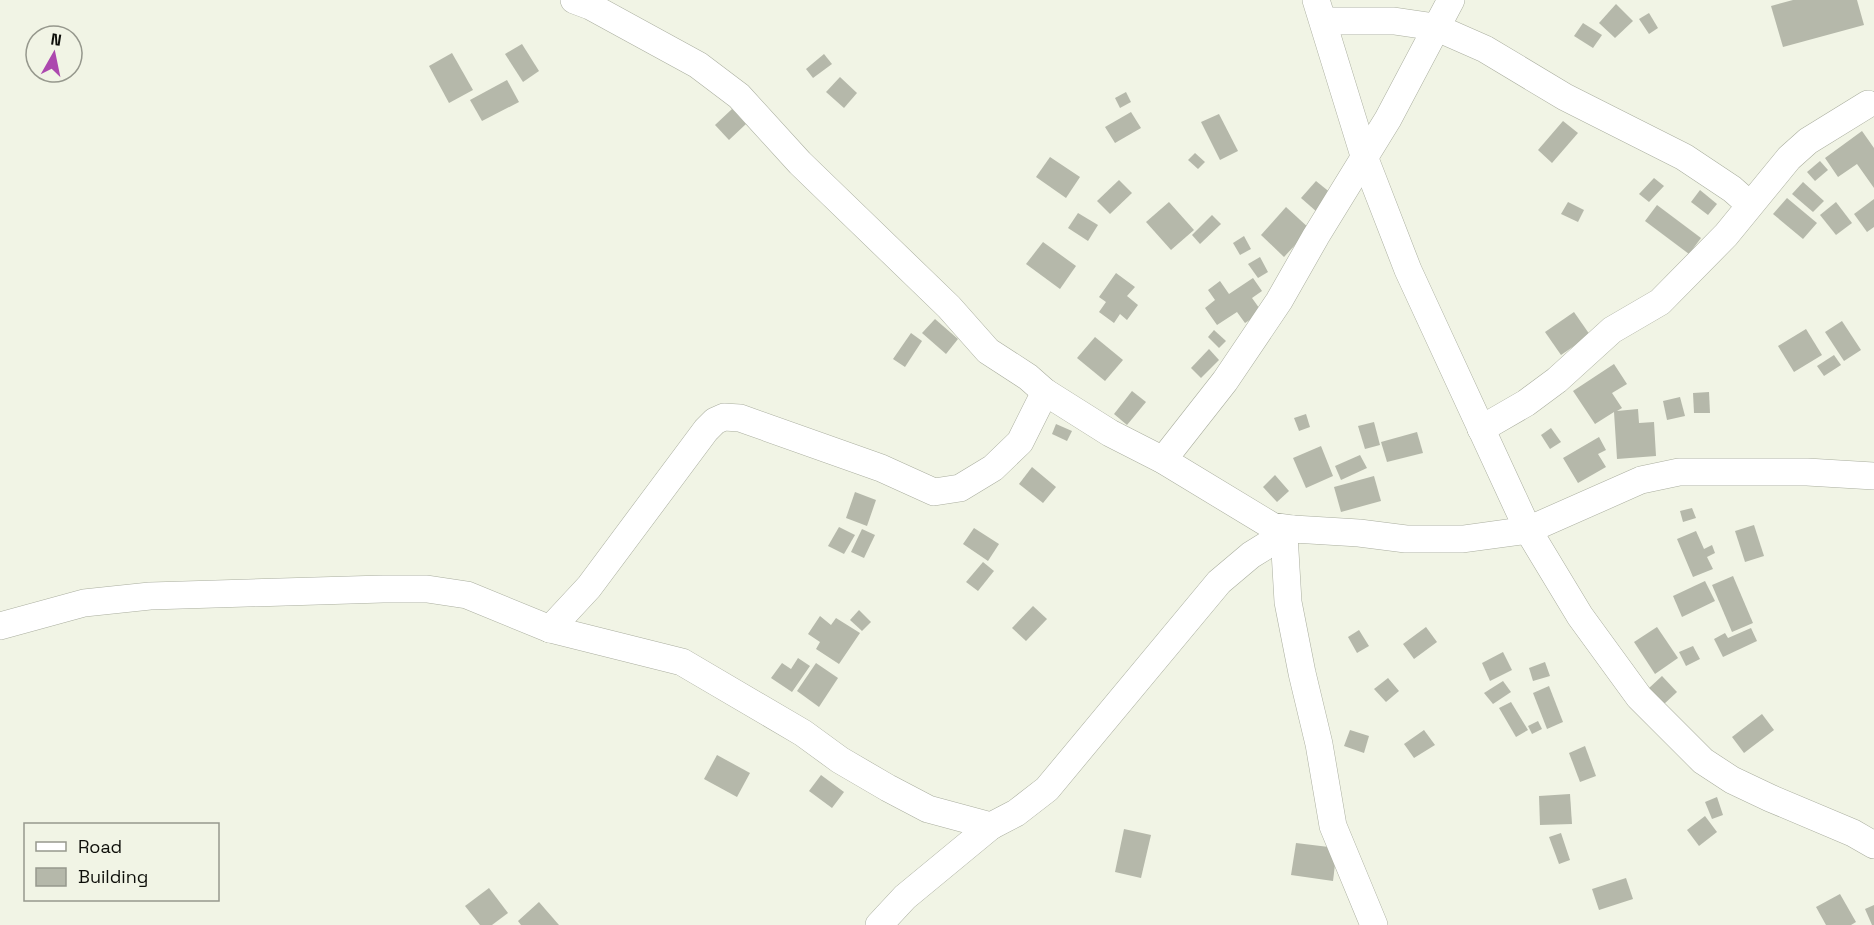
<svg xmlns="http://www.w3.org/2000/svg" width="1874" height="925" font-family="'Space Grotesk',sans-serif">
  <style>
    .building { fill: #b5b8aa }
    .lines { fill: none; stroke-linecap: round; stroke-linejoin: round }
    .minor-casing { stroke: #aaae9f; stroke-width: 28 }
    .minor { stroke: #fff; stroke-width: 27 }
  </style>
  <rect width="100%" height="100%" fill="#f1f4e5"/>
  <g class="building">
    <polygon points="1793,0 1857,0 1864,25 1783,47 1771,6"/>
    <polygon points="1616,4 1633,21 1615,38 1599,23"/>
    <polygon points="1649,13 1658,28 1649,34 1639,19"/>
    <polygon points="1583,23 1602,35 1593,48 1574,36"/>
    <polygon points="522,44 539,71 523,82 505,54"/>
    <polygon points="452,53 473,90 449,103 429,66"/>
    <polygon points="824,54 832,64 813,78 806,69"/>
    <polygon points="840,77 857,93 844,108 826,92"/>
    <polygon points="507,80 519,102 482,121 470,100"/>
    <polygon points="1126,92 1131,102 1120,108 1115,98"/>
    <polygon points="732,109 746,124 729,140 715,125"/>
    <polygon points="1131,112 1141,128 1115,143 1105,127"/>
    <polygon points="1219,114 1238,151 1220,160 1201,122"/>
    <polygon points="1563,121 1578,133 1552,163 1538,150"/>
    <polygon points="1862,131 1874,148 1874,188 1857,164 1838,177 1825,158"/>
    <polygon points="1195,153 1205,162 1198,169 1188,160"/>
    <polygon points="1050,157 1080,177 1066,198 1036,177"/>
    <polygon points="1820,161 1828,170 1815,181 1807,172"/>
    <polygon points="1654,178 1664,186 1649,202 1639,194"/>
    <polygon points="1119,180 1132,193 1110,214 1097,201"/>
    <polygon points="1316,181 1332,194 1317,212 1301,198"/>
    <polygon points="1803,182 1824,201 1813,212 1792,194"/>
    <polygon points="1700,190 1717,204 1708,215 1691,202"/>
    <polygon points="1787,198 1817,223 1803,239 1773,214"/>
    <polygon points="1874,199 1874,227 1867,232 1854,214"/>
    <polygon points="1169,202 1194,230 1171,250 1146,222"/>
    <polygon points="1568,202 1584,210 1578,222 1561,214"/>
    <polygon points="1836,202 1852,223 1836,235 1820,215"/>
    <polygon points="1657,205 1701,238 1689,254 1645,221"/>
    <polygon points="1286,207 1310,229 1284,257 1261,235"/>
    <polygon points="1078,213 1098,225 1088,241 1068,228"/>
    <polygon points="1212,215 1221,224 1200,244 1192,235"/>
    <polygon points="1244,236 1251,249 1240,255 1233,243"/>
    <polygon points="1043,242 1076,266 1060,289 1026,264"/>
    <polygon points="1260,257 1268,272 1258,278 1248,264"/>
    <polygon points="1116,273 1135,287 1127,296 1138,305 1127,320 1120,314 1114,323 1099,312 1106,302 1099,297"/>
    <polygon points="1253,278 1262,291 1252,298 1262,312 1245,323 1237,312 1217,325 1205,308 1215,300 1208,290 1220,281 1229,294"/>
    <polygon points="1574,312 1590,335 1561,355 1545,332"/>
    <polygon points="935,319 958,339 946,354 922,333"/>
    <polygon points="1842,321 1861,350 1844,361 1825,332"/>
    <polygon points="1806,329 1822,355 1794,372 1778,346"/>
    <polygon points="1214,330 1226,341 1219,348 1208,337"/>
    <polygon points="911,333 922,341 905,367 893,359"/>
    <polygon points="1095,337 1123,360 1105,381 1077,358"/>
    <polygon points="1209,349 1219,360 1201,378 1191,368"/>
    <polygon points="1834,355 1841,365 1824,376 1817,366"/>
    <polygon points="1614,364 1627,384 1612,393 1622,408 1617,411 1638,409 1639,423 1654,422 1656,456 1617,459 1614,412 1595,424 1573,391"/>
    <polygon points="1132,391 1146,402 1127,425 1114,414"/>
    <polygon points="1709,392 1710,413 1694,413 1693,393"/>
    <polygon points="1680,397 1685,416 1667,420 1663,401"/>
    <polygon points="1306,414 1310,427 1299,431 1294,418"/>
    <polygon points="1374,422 1380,445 1365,449 1358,426"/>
    <polygon points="1056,424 1072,431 1067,441 1052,434"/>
    <polygon points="1551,428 1561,442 1550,449 1541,435"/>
    <polygon points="1417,432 1423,453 1387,462 1381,442"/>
    <polygon points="1599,437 1606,450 1598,454 1606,467 1578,483 1563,458"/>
    <polygon points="1321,446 1333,476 1306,488 1293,458"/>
    <polygon points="1360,455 1367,468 1341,480 1335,466"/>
    <polygon points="1032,467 1056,487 1043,503 1019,484"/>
    <polygon points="1275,475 1289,491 1277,502 1263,487"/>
    <polygon points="1374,476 1381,501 1341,512 1334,487"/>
    <polygon points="855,492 876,500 867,526 846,518"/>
    <polygon points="1692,508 1696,518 1683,522 1680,511"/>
    <polygon points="1754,525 1764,556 1745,562 1735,531"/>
    <polygon points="839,527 855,535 844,554 828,546"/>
    <polygon points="974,528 999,544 988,561 963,544"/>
    <polygon points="862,529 875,535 864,558 851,552"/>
    <polygon points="1696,531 1704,549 1712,545 1715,553 1707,557 1713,569 1693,577 1677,539"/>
    <polygon points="983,562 994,571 978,591 966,582"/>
    <polygon points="1733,576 1753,623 1732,632 1712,585"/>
    <polygon points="1705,581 1715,601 1682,617 1673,596"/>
    <polygon points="1033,606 1047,619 1026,641 1012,628"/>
    <polygon points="859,610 871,622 862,631 850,620"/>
    <polygon points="820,616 831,625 836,618 860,633 839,664 816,649 820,642 808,634"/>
    <polygon points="1426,627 1437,642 1414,659 1403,644"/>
    <polygon points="1657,627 1678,658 1655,674 1634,642"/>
    <polygon points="1751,628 1757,641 1723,657 1714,639 1725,633 1728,638"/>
    <polygon points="1359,630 1369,646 1357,653 1348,637"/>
    <polygon points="1693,646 1700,659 1686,666 1679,652"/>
    <polygon points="1503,652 1512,670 1490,681 1482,663"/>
    <polygon points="798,658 810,666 792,692 771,678 782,663 791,669"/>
    <polygon points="1545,662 1550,676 1533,681 1529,668"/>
    <polygon points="816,663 838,678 819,707 797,691"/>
    <polygon points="1662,676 1677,692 1663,705 1648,689"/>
    <polygon points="1388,678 1399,691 1386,702 1374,689"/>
    <polygon points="1503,681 1511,692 1493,704 1484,693"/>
    <polygon points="1549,686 1563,722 1547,729 1533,693"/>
    <polygon points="1511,702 1528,730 1516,737 1499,708"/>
    <polygon points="1762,714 1774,730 1744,753 1732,737"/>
    <polygon points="1538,721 1542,729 1532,734 1528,726"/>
    <polygon points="1350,730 1369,736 1364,753 1344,746"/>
    <polygon points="1424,730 1435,745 1414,758 1404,744"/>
    <polygon points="1585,746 1596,776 1580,782 1569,753"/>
    <polygon points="717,755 750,773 737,797 704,779"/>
    <polygon points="821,775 844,792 832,808 809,791"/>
    <polygon points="1570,794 1572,824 1540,825 1539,796"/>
    <polygon points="1717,797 1723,815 1712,819 1705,802"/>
    <polygon points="1705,816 1717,832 1699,846 1687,830"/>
    <polygon points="1124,829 1151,835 1141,878 1115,872"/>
    <polygon points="1561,833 1570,860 1559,864 1549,837"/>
    <polygon points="1296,843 1337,848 1333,881 1291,875"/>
    <polygon points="1626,878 1633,899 1599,910 1592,889"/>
    <polygon points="489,888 508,913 492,925 480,925 465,906"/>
    <polygon points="1840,894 1856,922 1851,925 1826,925 1816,907"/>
    <polygon points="539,902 559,925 521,925 518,921"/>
    <polygon points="1874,905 1874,925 1872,925 1865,909"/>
  </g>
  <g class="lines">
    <defs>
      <g id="minor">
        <polyline points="574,0 590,6 698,65 739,96 800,163 949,307 988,351 1028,377 1045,392 1110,433 1163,460 1272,526 1293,529"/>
        <polyline points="1316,0 1365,159 1408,270 1528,530 1580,616 1639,697 1703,761 1732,780 1770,798 1853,833 1874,845"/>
        <polyline points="1324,21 1394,21 1435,27 1485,49 1565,97 1684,157 1732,189 1749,204"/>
        <polyline points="1481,429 1526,403 1557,380 1612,330 1660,302 1726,235 1789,158 1808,141 1868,104"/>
        <polyline points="1163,460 1225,381 1279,301 1316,236 1388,119 1451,0"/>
        <polyline points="1284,534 1288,602 1302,673 1319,744 1333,826 1374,925"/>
        <polyline points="0,626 84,603 150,596 383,589 427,589 467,595 550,629 682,662 803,733 840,760 888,788 928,809 991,826 1016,813 1047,789 1219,582 1251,555 1293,529 1359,533 1406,539 1463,539 1528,530 1641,480 1679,472 1807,472 1874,476"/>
        <polyline points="550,629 589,587 706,430 715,421 724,417 740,418 881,468 934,492 960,488 993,468 1020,442 1045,392"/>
        <polyline points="879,925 905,897 991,826"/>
      </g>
    </defs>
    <use href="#minor" class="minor-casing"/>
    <use href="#minor" class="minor"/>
  </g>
  <rect x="24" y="823" width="195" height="78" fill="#f1f4e5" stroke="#96988d" stroke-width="1.5"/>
  <rect x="36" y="842" width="30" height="9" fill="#ffffff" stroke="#96988d" stroke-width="1.5"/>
  <text x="78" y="853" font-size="18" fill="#0e0f0a">Road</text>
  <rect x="36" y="868" width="30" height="18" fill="#b5b8aa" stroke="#96988d" stroke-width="1.5"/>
  <text x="78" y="883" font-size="18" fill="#0e0f0a">Building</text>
  <g transform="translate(54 54) rotate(9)"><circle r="28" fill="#f1f4e5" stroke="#96988d" stroke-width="1.5"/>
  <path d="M0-4.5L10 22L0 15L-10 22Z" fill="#ac48ae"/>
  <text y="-9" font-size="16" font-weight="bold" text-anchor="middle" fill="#0e0f0a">N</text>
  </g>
</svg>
